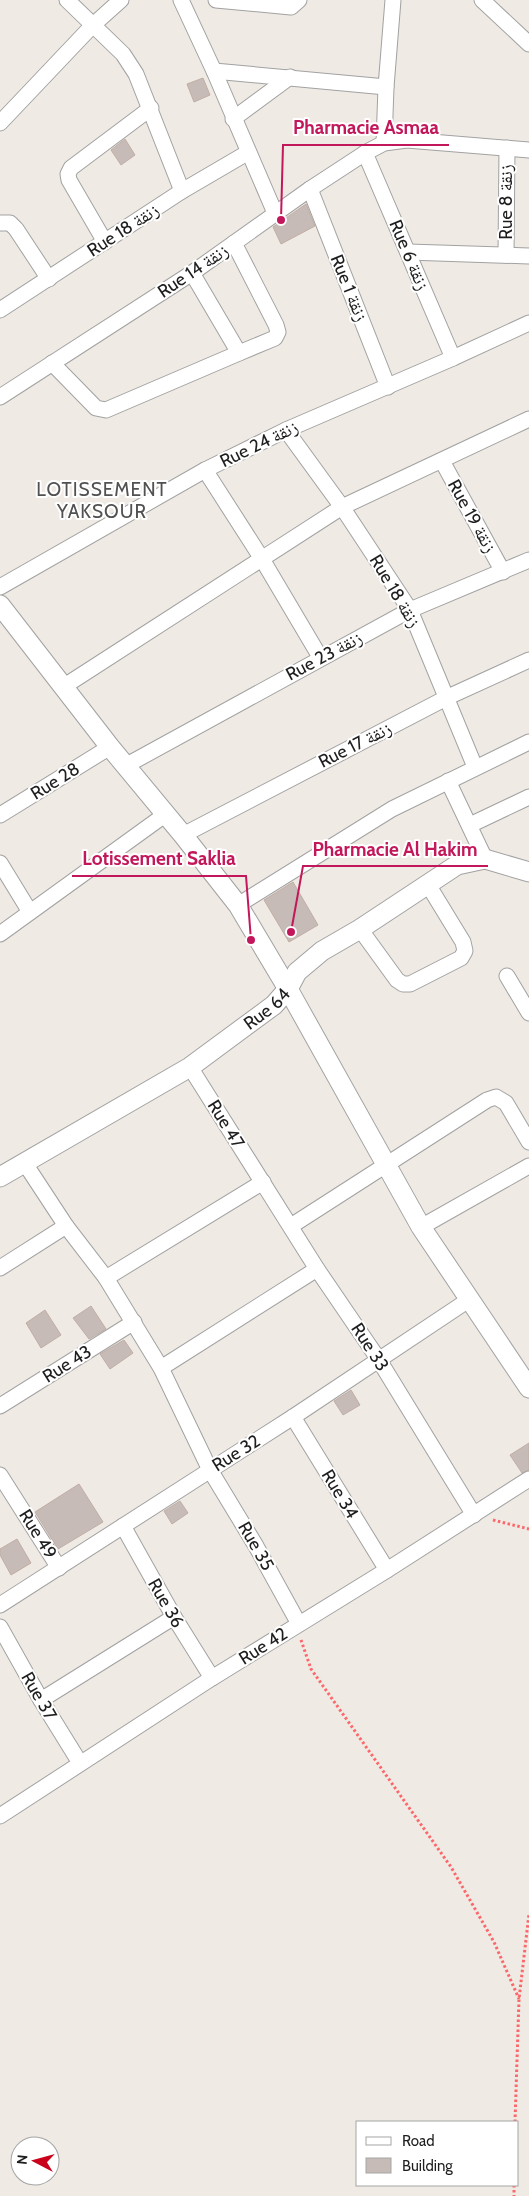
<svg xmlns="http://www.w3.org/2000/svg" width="529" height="2196" font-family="Cabin,'Noto Naskh Arabic',sans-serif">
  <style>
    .building { fill: #c7bbb7; stroke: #c1aea5 }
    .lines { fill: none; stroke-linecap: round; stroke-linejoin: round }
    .minor-casing { stroke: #a2a2a2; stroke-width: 17 }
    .tertiary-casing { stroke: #a2a2a2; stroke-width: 21 }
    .path { stroke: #fc676b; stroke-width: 3; stroke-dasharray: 2.5 2.5; stroke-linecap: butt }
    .minor { stroke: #fff; stroke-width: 15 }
    .tertiary { stroke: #fff; stroke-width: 19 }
    .labels { text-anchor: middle; stroke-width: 4; stroke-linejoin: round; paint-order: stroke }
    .street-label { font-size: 18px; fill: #1e1e1e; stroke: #fff }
    .neighbourhood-label { font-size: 19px; letter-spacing: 1px; fill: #515151; stroke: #fff }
    .leader { fill: none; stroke: #c2185b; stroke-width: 2 }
    .callout-dot { fill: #c2185b; stroke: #fff; stroke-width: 2 }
    .callout-label { font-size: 19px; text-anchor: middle; font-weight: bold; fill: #c2185b; stroke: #fff; stroke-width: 4; stroke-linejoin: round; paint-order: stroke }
  </style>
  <rect width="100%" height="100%" fill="#efeae3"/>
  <g class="building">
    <polygon points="203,78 210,95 194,102 187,84"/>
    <polygon points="125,139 135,155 121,165 111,150"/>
    <polygon points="306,204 315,226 281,244 273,227"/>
    <polygon points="293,882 318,925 289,942 264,900"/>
    <polygon points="91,1306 106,1329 89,1339 73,1318"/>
    <polygon points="45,1310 61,1335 41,1348 26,1323"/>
    <polygon points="124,1340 133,1353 110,1369 100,1354"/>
    <polygon points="351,1390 360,1405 343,1415 334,1401"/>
    <polygon points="529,1443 529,1470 522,1473 510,1455"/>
    <polygon points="79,1484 103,1522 58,1549 35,1512"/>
    <polygon points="180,1501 188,1513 172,1524 164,1511"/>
    <polygon points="17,1539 31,1563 11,1575 0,1555 0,1549"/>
  </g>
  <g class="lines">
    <defs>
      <g id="minor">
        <polyline points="67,0 123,54 136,74 182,191"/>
        <polyline points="181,0 214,71 275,213"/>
        <polyline points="216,0 291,7 299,0"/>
        <polyline points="482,0 529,44"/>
        <polyline points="214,71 386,87"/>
        <polyline points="233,119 290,77"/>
        <polyline points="0,123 92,26 121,0"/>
        <polyline points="384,143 386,87 393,0"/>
        <polyline points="365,153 453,358"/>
        <polyline points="310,189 388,387"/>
        <polyline points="0,223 10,223 16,229 49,279"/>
        <polyline points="105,242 69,180 68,174 71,168 151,108"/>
        <polyline points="408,252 529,256"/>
        <polyline points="506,255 507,148"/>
        <polyline points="192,273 239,353 275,338 278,332 276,325 234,243"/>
        <polyline points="0,310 182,191 247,153"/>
        <polyline points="52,363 96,408 106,410 239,353"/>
        <polyline points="0,397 192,273 310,189 365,153 384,143 407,140 529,150"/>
        <polyline points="286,430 342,507 410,610 475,767"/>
        <polyline points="442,461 503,572"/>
        <polyline points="205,470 262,559 320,657"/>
        <polyline points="0,587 205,470 286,430 453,358 529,323"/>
        <polyline points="63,687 342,507 529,419"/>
        <polyline points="125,766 410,610 529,560"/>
        <polyline points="448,781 485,859"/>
        <polyline points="0,815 110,747"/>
        <polyline points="470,825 529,797"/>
        <polyline points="183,835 448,697 529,660"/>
        <polyline points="0,863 30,912"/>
        <polyline points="238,905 392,809 529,742"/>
        <polyline points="360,929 397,980 403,984 410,984 461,958 465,951 463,942 427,883"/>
        <polyline points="0,934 166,814"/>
        <polyline points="507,976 529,1013"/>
        <polyline points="190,1067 317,1269 379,1360 474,1515"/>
        <polyline points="24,1162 66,1226 106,1278 161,1368 210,1470 256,1546 299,1624"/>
        <polyline points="291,1226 487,1100 496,1097 506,1103 529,1142"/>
        <polyline points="421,1227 529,1166"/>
        <polyline points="0,1268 66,1226"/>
        <polyline points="106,1278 263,1182"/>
        <polyline points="161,1368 317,1269"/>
        <polyline points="0,1406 134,1322"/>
        <polyline points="293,1417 387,1570"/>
        <polyline points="0,1475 59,1568"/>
        <polyline points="123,1526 174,1617 212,1678"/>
        <polyline points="0,1605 293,1417 470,1299"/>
        <polyline points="0,1627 41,1700 80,1763"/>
        <polyline points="41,1700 174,1617"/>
        <polyline points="0,1816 212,1678 387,1570 529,1479"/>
      </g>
      <g id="tertiary">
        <polyline points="0,605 110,747 183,835 238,905 288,989 421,1227 529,1388"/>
        <path id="s1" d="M 0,1177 L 190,1067 L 274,1005 L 288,989 L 297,972 L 322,951 L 360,929 L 457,865 L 485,859 L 529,872"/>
      </g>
    </defs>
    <use href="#minor" class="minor-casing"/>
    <use href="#tertiary" class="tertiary-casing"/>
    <g class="path">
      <polyline points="493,1520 529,1529"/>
      <polyline points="301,1640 311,1669 451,1867 494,1942 519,1999"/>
      <polyline points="515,2122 519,1999 529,1914"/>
      <polyline points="514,2185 514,2196"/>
    </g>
    <use href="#minor" class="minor"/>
    <use href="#tertiary" class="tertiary"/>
  </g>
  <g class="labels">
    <g class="street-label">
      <text transform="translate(506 202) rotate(-90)" y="6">Rue 8 زنقة</text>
      <text transform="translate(123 230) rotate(-33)" y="6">Rue 18 زنقة</text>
      <text transform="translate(409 255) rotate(67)" y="6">Rue 6 زنقة</text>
      <text transform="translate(193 271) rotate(-34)" y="6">Rue 14 زنقة</text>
      <text transform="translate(349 288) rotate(68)" y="6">Rue 1 زنقة</text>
      <text transform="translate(259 444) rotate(-26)" y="6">Rue 24 زنقة</text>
      <text transform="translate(472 516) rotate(61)" y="6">Rue 19 زنقة</text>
      <text transform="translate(395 591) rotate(59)" y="6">Rue 18 زنقة</text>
      <text transform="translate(324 656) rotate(-28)" y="6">Rue 23 زنقة</text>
      <text transform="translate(355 745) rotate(-27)" y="6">Rue 17 زنقة</text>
      <text transform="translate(55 781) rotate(-32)" y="6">Rue 28</text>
      <text dy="6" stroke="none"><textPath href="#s1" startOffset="316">Rue 64</textPath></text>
      <text transform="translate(226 1124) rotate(58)" y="6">Rue 47</text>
      <text transform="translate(370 1347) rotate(57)" y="6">Rue 33</text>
      <text transform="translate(67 1364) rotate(-32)" y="6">Rue 43</text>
      <text transform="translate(236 1453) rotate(-32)" y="6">Rue 32</text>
      <text transform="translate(340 1494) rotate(59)" y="6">Rue 34</text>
      <text transform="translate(38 1534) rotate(58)" y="6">Rue 49</text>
      <text transform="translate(256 1546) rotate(60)" y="6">Rue 35</text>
      <text transform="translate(166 1603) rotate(60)" y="6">Rue 36</text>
      <text transform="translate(263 1646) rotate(-32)" y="6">Rue 42</text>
      <text transform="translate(39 1696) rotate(60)" y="6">Rue 37</text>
    </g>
    <g class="neighbourhood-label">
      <text x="102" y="496">LOTISSEMENT<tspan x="102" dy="22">YAKSOUR</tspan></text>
    </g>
  </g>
  <path class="leader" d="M281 220L283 145H449M291 932L303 866H488M251 940L246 876H72"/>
  <g class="callout-dot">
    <circle cx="281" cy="220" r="5"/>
    <circle cx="291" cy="932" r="5"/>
    <circle cx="251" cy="940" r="5"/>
  </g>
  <g class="callout-label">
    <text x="366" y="134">Pharmacie Asmaa</text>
    <text x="395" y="856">Pharmacie Al Hakim</text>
    <text x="159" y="865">Lotissement Saklia</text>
  </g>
  <rect x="356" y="2121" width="162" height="65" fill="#ffffff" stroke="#a5a5a5"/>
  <rect x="366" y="2137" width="25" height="8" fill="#ffffff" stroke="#a5a5a5"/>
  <text x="402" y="2146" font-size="15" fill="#1e1e1e">Road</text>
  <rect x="366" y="2158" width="25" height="15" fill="#c7bbb7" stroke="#a5a5a5"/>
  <text x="402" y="2171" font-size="15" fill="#1e1e1e">Building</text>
  <g transform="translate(35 2161) rotate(276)"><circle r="24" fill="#ffffff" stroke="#a5a5a5"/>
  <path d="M0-4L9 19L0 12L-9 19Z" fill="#cb001b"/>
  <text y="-8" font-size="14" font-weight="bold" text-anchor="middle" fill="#1e1e1e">N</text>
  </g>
</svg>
